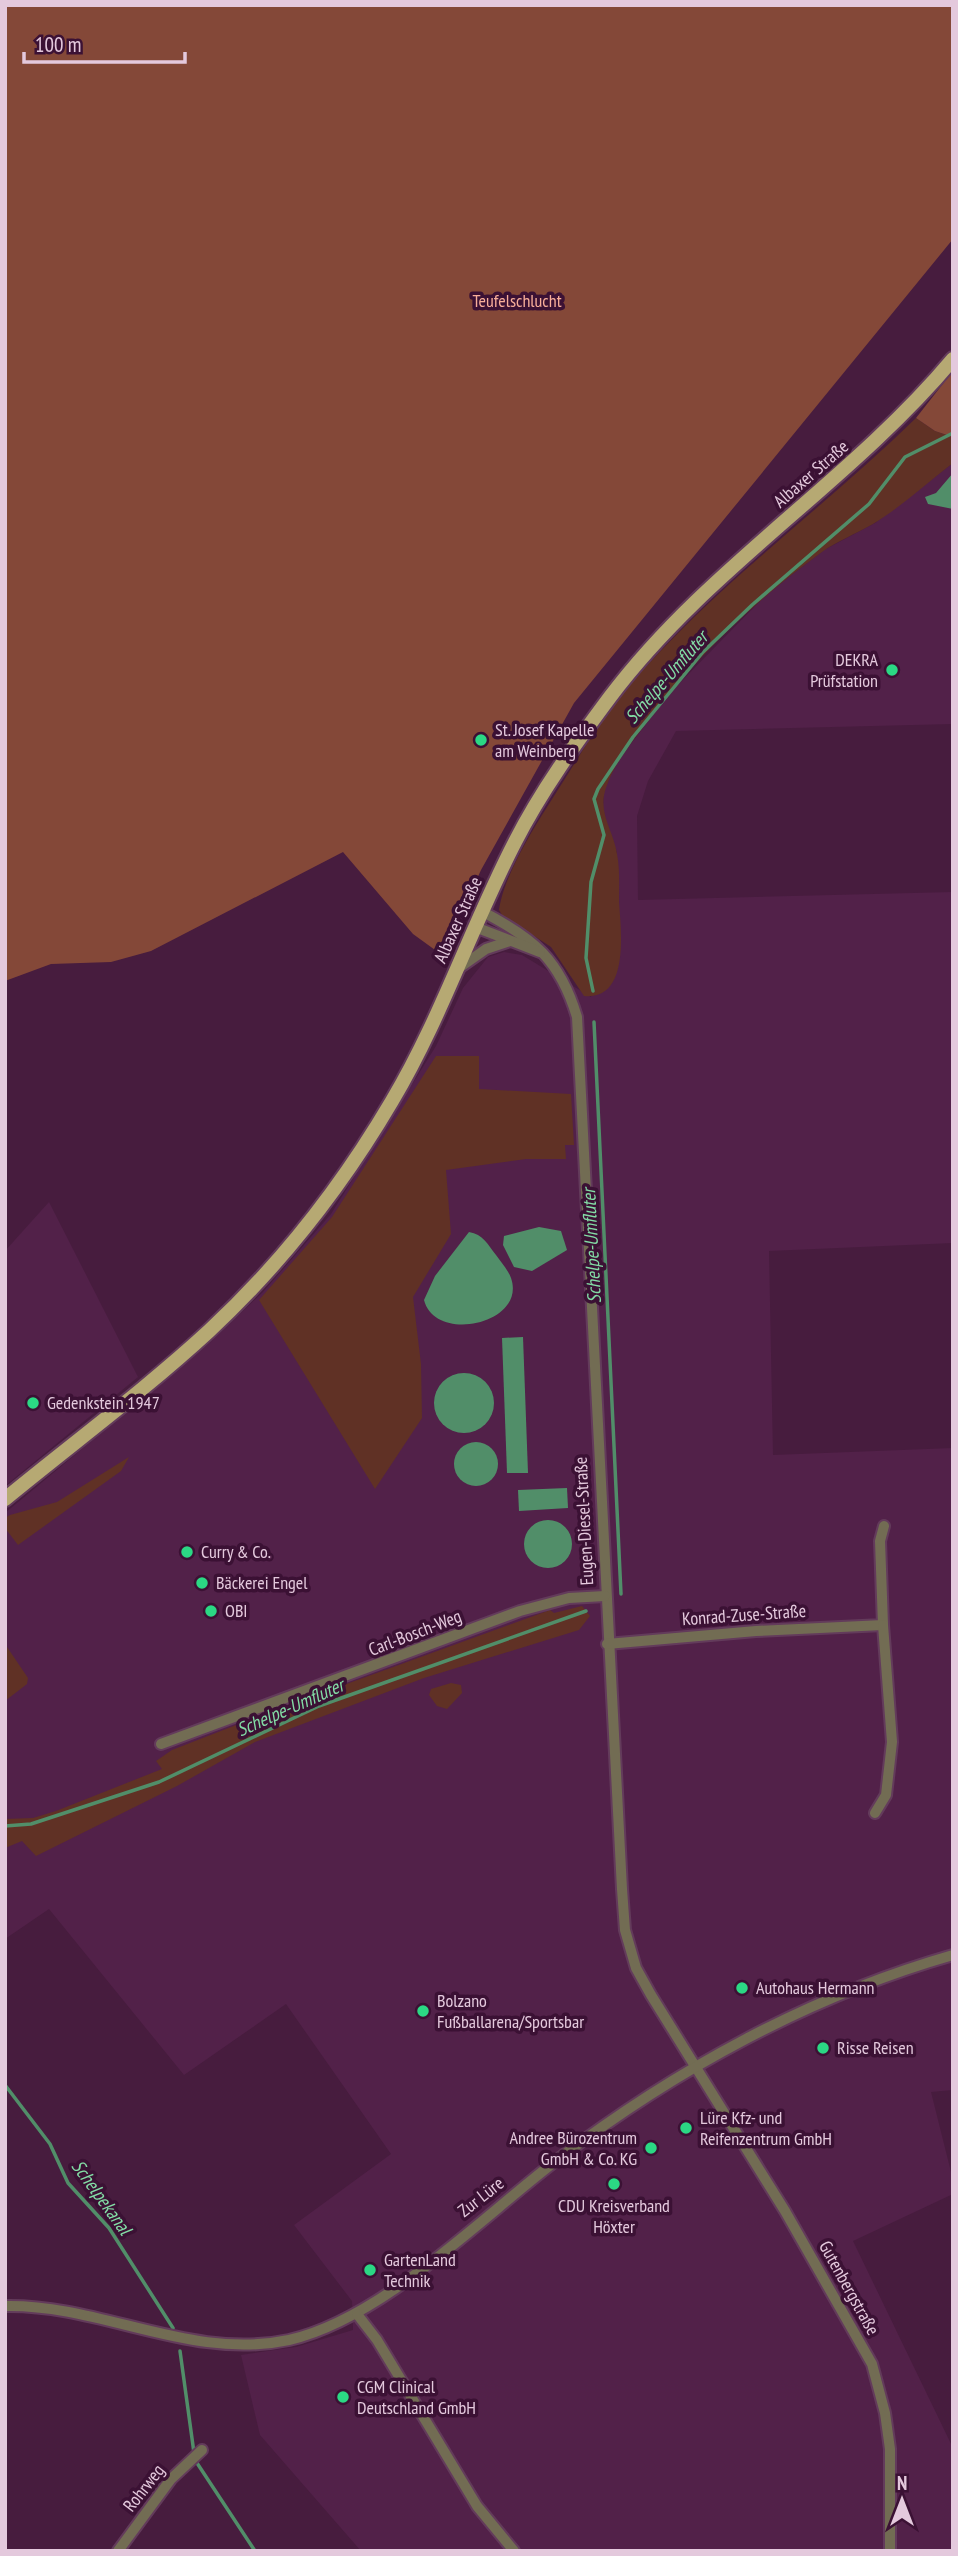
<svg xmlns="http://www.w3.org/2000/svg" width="958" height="2556" font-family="'PT Sans Narrow',sans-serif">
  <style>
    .built { fill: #522149 }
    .green { fill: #603125 }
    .forest { fill: #844838 }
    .water { fill: #518e69 }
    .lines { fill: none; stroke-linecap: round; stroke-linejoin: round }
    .stream { stroke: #518e69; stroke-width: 3.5 }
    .minor-casing { stroke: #633b5b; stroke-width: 14 }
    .major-casing { stroke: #633b5b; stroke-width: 18 }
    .minor { stroke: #726c53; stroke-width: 10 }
    .major { stroke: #b6a973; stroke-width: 14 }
    .poi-dot { fill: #2bd884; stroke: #3b1134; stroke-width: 2.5 }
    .labels { text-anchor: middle; stroke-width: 7; stroke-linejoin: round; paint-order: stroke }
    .park-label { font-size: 18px; fill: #f9af9a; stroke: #3b1134 }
    .street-label { font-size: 18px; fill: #e4c9dd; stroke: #3b1134 }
    .poi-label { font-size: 18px; fill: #e4c9dd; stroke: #3b1134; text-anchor: start }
    .water-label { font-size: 19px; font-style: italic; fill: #83dca5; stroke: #3b1134 }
  </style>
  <rect width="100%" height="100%" fill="#471c3e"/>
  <g class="built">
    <polygon points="953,463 953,724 676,731 648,781 637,816 638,900 953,892 953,1243 769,1251 773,1455 953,1448 953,2090 931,2092 953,2180 953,2194 853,2241 953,2448 953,2551 361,2551 260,2435 241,2355 296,2347 353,2330 352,2301 294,2225 391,2154 286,2004 184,2075 49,1909 5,1939 5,1513 208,1344 263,1292 331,1214 436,1046 463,988 488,957 504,952 522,955 591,997 617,852 608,832 603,807 604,790 617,762 668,695 767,594 824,550 875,523"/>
    <polygon points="49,1202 138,1377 5,1486 5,1251"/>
  </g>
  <g class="green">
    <path d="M 916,418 L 935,431 L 953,437 L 953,463 C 927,483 901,507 873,524 C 856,534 837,541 822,552 C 756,600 696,656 648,721 C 632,742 614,763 606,788 C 597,813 614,831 617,854 C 620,869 619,886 619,902 C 621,930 630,1001 584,996 L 551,947 L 502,915 L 499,910 C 504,874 535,826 554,796 C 578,759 600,719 629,686 C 715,585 822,510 916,418 Z"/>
    <polygon points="436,1056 479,1056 479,1089 571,1094 574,1145 565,1145 566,1159 526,1159 446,1170 451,1234 413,1297 421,1364 422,1418 375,1489 259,1300 332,1217"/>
    <polygon points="129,1457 121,1471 18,1545 5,1528 5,1518 10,1515 57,1502"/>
    <polygon points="582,1606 590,1616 579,1630 424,1678 255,1742 177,1786 36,1856 22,1841 5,1848 5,1819 33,1818 56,1811 162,1769 156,1761 172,1750 264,1714 550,1610 554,1613"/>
    <polygon points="5,1644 28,1678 27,1684 5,1701"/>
    <polygon points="451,1683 461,1685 462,1693 447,1709 437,1706 429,1695 431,1689"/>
  </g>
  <g class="forest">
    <polygon points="5,5 953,5 953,239 574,703 481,870 442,955 413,934 343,852 151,951 111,962 51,964 5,981"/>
    <polygon points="953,371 953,437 935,431 916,418"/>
  </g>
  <g class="water">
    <polygon points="953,473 953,509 928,504 925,497 936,493"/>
    <polygon points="539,1227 561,1231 567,1250 532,1271 514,1267 503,1245 504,1236"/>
    <path d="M 469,1232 C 483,1234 488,1245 496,1255 C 501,1262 508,1270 511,1278 C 527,1324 435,1344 424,1300 L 435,1276 Z"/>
    <polygon points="523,1337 528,1473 507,1473 502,1338"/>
    <circle cx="464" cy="1403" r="30"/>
    <circle cx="476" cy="1464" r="22"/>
    <polygon points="567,1488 568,1508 519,1511 518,1490"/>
    <circle cx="548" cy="1544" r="24"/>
  </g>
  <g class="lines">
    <g class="stream">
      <polyline points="593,991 586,958 591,882 604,835 594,799 598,789 633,737 703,652 752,605 869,504 905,457 953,433"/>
      <polyline points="594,1022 621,1594"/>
      <polyline points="5,1826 31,1824 159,1782 319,1706 586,1611"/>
      <polyline points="5,2085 50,2144 68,2183 109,2228 173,2328"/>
      <polyline points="180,2351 194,2453"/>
      <polyline points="195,2460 255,2551"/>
    </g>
    <defs>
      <g id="minor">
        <path d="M 481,911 C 534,938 560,960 577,1017 L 622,1889 L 625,1930 L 636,1968 L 651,1995 L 785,2211 L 872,2364 L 885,2413 L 890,2449 L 890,2551"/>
        <polyline points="475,927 540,952"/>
        <polyline points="459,968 486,949 510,941"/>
        <polyline points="607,1644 756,1631 883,1625 880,1541 884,1526"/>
        <polyline points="161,1744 520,1611 569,1598 605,1596"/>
        <polyline points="875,1813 886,1795 892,1742 883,1625"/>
        <path d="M 5,2306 C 102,2304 191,2361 289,2340 C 382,2319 481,2218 557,2160 C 675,2070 810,1996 953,1955"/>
        <polyline points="357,2314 377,2340 477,2506 514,2551"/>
        <polyline points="118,2551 171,2479 202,2450"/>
      </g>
      <path id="major" d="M 5,1499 C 73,1443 145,1390 209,1331 C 281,1264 342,1186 392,1101 C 441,1019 471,927 515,842 C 541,791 575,744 610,697 C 707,568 849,483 953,359"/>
    </defs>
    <use href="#minor" class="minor-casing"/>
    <use href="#major" class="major-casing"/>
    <use href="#minor" class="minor"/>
    <use href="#major" class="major"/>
  </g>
  <g class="poi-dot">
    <circle cx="892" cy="670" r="7"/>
    <circle cx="481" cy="740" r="7"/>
    <circle cx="33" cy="1403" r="7"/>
    <circle cx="187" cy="1552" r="7"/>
    <circle cx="202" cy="1583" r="7"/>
    <circle cx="211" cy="1611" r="7"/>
    <circle cx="742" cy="1988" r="7"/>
    <circle cx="423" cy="2011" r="7"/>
    <circle cx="823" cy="2048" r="7"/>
    <circle cx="686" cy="2128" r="7"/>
    <circle cx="651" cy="2148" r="7"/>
    <circle cx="614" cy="2184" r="7"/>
    <circle cx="370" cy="2270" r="7"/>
    <circle cx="343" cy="2397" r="7"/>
  </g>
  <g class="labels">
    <g class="park-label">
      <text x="517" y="307">Teufelschlucht</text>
    </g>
    <g class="street-label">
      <text transform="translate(811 474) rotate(-41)" y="6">Albaxer Straße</text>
      <text transform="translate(458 920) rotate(-66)" y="6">Albaxer Straße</text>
      <text transform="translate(584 1521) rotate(-93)" y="6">Eugen-Diesel-Straße</text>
      <text transform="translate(744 1615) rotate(-4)" y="6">Konrad-Zuse-Straße</text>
      <text transform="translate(415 1633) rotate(-21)" y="6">Carl-Bosch-Weg</text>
      <text transform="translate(481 2197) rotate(-38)" y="6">Zur Lüre</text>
      <text transform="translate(849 2288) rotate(61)" y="6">Gutenbergstraße</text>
      <text transform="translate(144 2488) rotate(-52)" y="6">Rohrweg</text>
    </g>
    <g class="poi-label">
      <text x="878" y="666" text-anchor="end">DEKRA<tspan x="878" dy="21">Prüfstation</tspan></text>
      <text x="495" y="736">St. Josef Kapelle<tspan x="495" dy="21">am Weinberg</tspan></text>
      <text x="47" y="1409">Gedenkstein 1947</text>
      <text x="201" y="1558">Curry &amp; Co.</text>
      <text x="216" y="1589">Bäckerei Engel</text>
      <text x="225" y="1617">OBI</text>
      <text x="756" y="1994">Autohaus Hermann</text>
      <text x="437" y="2007">Bolzano<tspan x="437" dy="21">Fußballarena/Sportsbar</tspan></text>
      <text x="837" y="2054">Risse Reisen</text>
      <text x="700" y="2124">Lüre Kfz- und<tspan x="700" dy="21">Reifenzentrum GmbH</tspan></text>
      <text x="637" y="2144" text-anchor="end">Andree Bürozentrum<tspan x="637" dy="21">GmbH &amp; Co. KG</tspan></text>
      <text x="614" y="2212" text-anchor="middle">CDU Kreisverband<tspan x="614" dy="21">Höxter</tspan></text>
      <text x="384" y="2266">GartenLand<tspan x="384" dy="21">Technik</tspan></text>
      <text x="357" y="2393">CGM Clinical<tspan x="357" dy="21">Deutschland GmbH</tspan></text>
    </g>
    <g class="water-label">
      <text transform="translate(666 677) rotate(-49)" y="7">Schelpe-Umfluter</text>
      <text transform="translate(591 1246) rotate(-93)" y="7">Schelpe-Umfluter</text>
      <text transform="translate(290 1707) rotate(-24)" y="7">Schelpe-Umfluter</text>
      <text transform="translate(102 2197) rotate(54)" y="7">Schelpekanal</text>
    </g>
  </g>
  <rect width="958" height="2556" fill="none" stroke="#e4c9dd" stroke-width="14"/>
  <g transform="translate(902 2500)" stroke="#3b1134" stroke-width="5" paint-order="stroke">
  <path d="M0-5L12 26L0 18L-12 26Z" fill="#e4c9dd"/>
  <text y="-10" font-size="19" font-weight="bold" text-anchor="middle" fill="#e4c9dd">N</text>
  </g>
  <path d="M24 52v10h161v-10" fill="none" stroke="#e4c9dd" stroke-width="3.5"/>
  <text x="35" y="52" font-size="21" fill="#e4c9dd" stroke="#3b1134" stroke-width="5" paint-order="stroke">100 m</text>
</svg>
